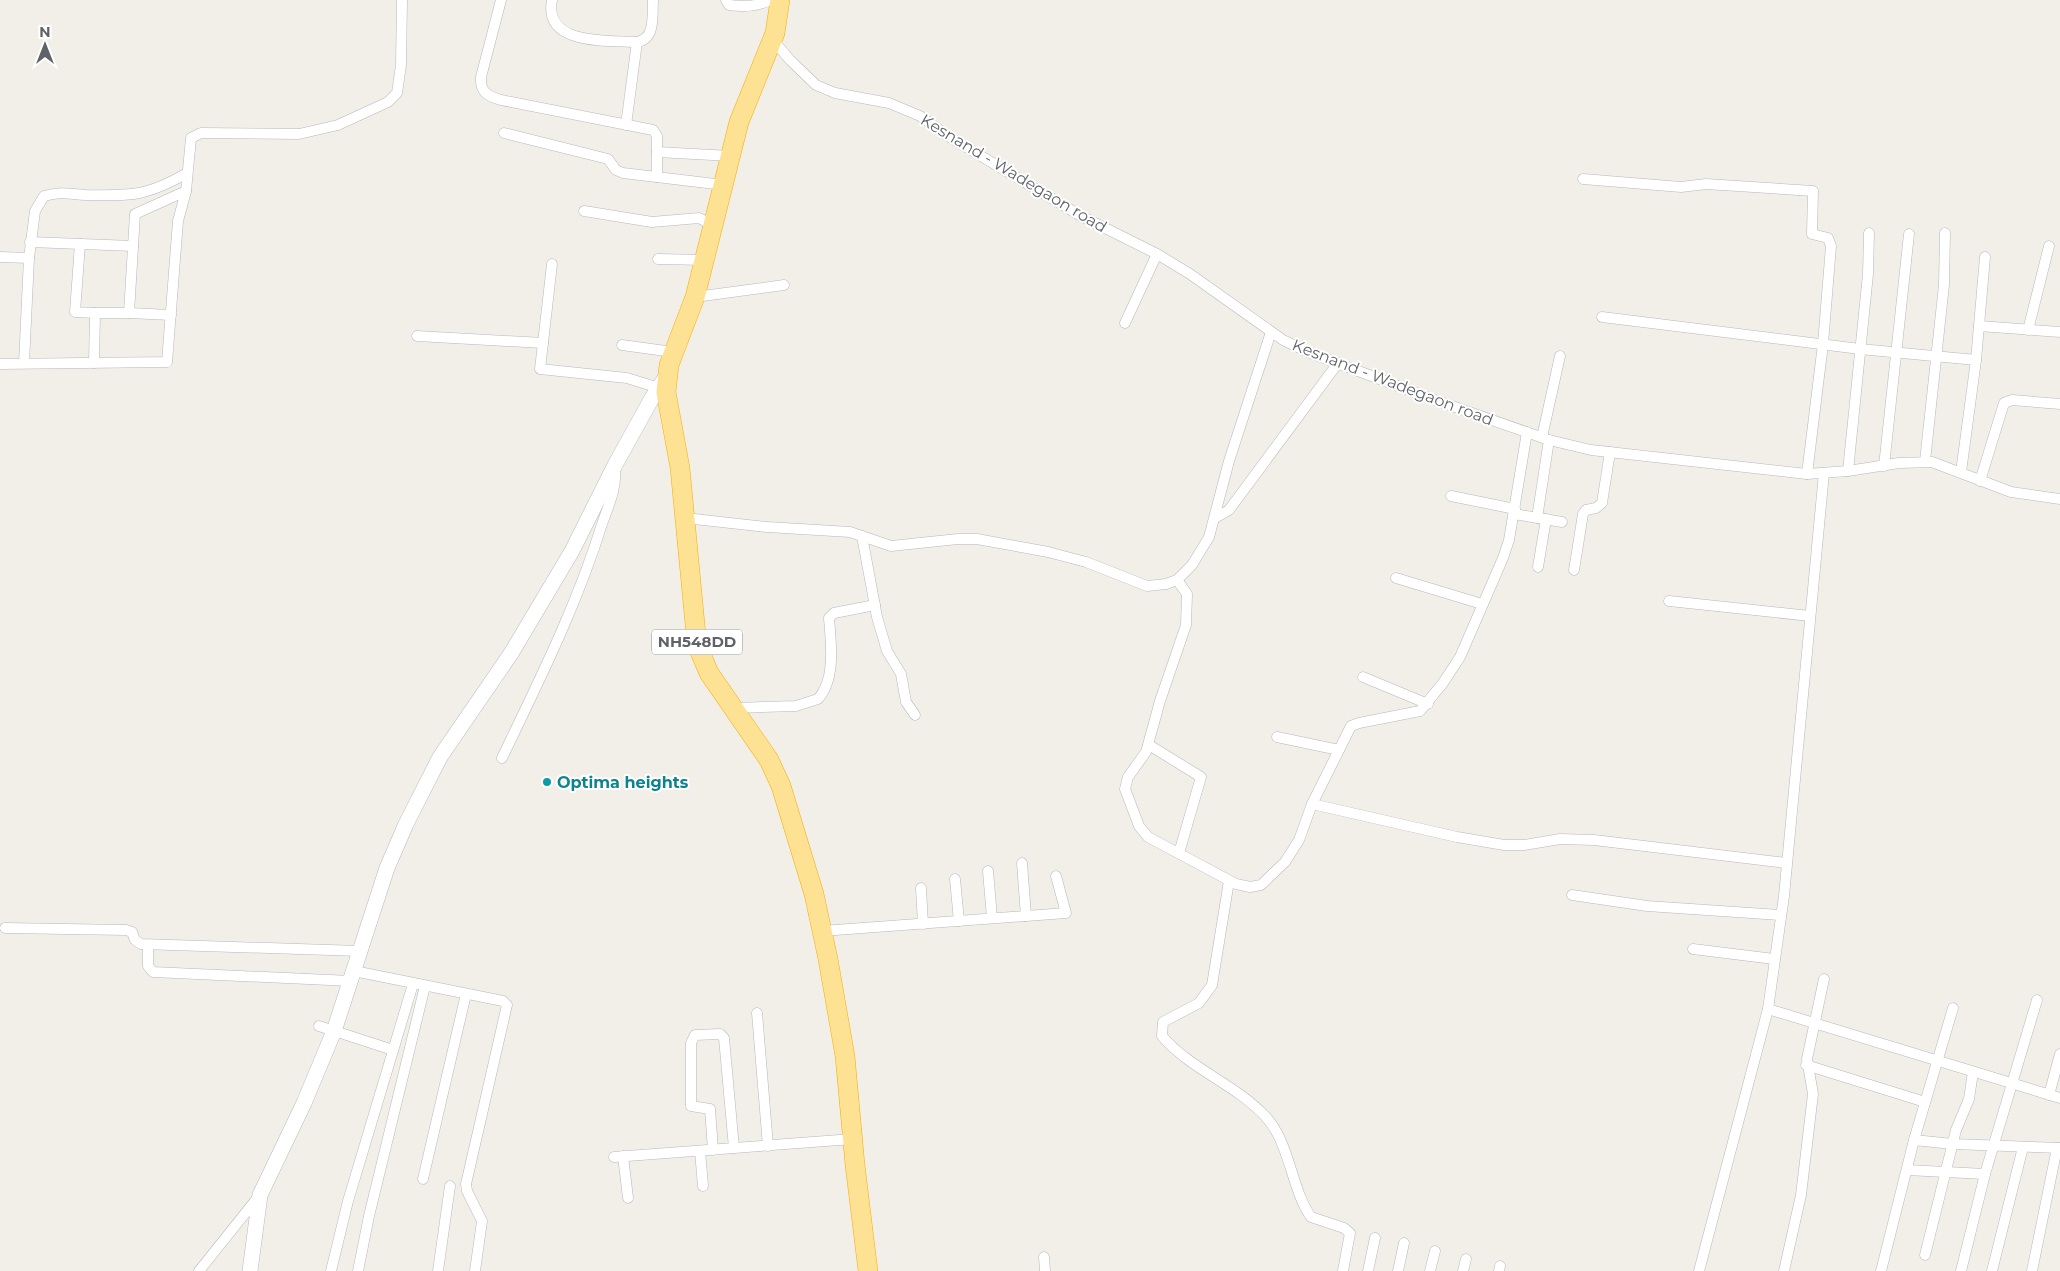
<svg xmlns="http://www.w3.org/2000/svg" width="2060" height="1271" font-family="Montserrat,sans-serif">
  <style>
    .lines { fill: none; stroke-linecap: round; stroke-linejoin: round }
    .street-casing { stroke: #b5b8bc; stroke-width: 11 }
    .secondary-casing { stroke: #b6babf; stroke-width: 16 }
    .highway-casing { stroke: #f9ab00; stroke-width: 20 }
    .street { stroke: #fff; stroke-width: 10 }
    .secondary { stroke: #fff; stroke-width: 15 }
    .highway { stroke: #fde293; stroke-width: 19 }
    .culture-dot { fill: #0f9aa8; stroke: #fff; stroke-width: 2 }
    .labels { text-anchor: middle; stroke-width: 4; stroke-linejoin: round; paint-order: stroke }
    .shield { fill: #fff; stroke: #8f9295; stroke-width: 1 }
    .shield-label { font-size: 15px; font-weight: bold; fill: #5f6368 }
    .street-label { font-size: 16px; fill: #5f6368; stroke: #fff }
    .culture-label { font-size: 16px; font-weight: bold; fill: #0d838f; stroke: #fff; text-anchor: start }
  </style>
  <rect width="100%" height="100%" fill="#f1efe8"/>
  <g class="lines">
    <defs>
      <g id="street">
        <path d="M 501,0 L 481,77 C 480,92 487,96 501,100 L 653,130 L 657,136 L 657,177"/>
        <path d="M 552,0 C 543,46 609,40 637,42 C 656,39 652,15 653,0"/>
        <path d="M 726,0 L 729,5 C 743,7 757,7 770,0"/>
        <polyline points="773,40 790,60 816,85 835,93 889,103 920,116 951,138 1081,216 1157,254 1190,274 1283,340 1308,352 1432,399 1549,440 1591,450 1807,474 1848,471 1899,463 1932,462 2011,492 2060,499"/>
        <polyline points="626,125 637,42"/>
        <polyline points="504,133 608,159 616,170 623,173 724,185"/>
        <polyline points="657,152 731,156"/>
        <polyline points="1583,179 1681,187 1706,184 1813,191 1812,234 1828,238 1831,246 1823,344 1807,474"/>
        <polyline points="584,211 652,222 699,218 713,225"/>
        <polyline points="30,242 133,246"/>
        <polyline points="80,244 75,312 95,313 94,363"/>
        <path d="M 0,257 L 29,258 L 35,211 L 44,196 C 62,191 68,194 86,195 C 132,196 147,196 187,173"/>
        <polyline points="658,259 705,260"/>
        <polyline points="552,264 540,369 627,378 659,388"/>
        <polyline points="695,297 784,285"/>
        <polyline points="95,313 129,313 135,214 186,191"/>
        <polyline points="129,313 171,315"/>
        <polyline points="1602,317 1860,349 1976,360 1961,472"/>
        <polyline points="1125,323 1157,254"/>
        <polyline points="1979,326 2060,332"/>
        <polyline points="2028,330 2049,246"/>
        <polyline points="417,336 543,343"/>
        <polyline points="622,345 673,352"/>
        <polyline points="1976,360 1985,257"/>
        <polyline points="24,363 29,258"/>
        <polyline points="0,364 167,362 178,221 186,191 191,138 201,133 299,134 338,125 388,102 397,93 401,65 402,0"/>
        <polyline points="1542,437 1560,356"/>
        <polyline points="1925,461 1944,285 1945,233"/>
        <polyline points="1884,466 1909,234"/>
        <polyline points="1848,471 1868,274 1869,233"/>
        <polyline points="1980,481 2004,403 2012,400 2060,404"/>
        <polyline points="1451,496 1515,509"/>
        <polyline points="1514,514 1562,522"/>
        <polyline points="685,518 767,527 850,532 891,546 958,539 977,539 1048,552 1086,562 1147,586 1166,584 1177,580 1192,565 1209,537 1229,461 1271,332"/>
        <polyline points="1215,518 1229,510 1338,363"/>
        <polyline points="1537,518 1549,440"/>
        <polyline points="862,536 877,617 887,651 901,674 906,702 915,715"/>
        <polyline points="1538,567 1546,519"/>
        <polyline points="1574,570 1583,514 1586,510 1596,508 1602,503 1610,452"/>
        <polyline points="1396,578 1482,604"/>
        <polyline points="1177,580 1187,594 1186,625 1160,701 1146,752 1128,777 1125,789 1139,826 1148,837 1236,884 1250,887 1261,885 1285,862 1299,840 1312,804 1351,726 1359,723 1420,711 1443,683 1460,657 1503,558 1509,540 1527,432"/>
        <polyline points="1669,601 1810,616"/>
        <polyline points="1363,677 1428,704"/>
        <path d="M 734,708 L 796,706 L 818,699 C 836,679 831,643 829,618 L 834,613 L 875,605"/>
        <polyline points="1277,737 1339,750"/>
        <polyline points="1149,745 1201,777 1179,853"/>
        <path d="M 502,758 C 539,681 577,605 602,524 C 608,507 617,488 615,469"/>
        <polyline points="1312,804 1457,837 1504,845 1524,845 1560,839 1594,840 1786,863"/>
        <polyline points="1022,863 1026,916"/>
        <polyline points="988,871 992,918"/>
        <polyline points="955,879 959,921"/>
        <path d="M 1229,881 L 1212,985 L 1199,1003 L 1163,1022 L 1162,1036 C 1190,1069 1235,1084 1265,1116 C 1290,1142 1291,1189 1311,1217 L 1344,1228 L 1350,1233 L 1343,1271"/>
        <polyline points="921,888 923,924"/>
        <polyline points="1572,895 1647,906 1781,915"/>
        <polyline points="5,928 126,930 132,932 135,940 141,944 360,951"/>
        <polyline points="822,931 1066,913 1056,876"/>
        <polyline points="148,945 148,966 153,972 351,981"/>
        <polyline points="1693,949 1774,959"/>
        <polyline points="354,971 503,1001 507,1005 466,1184 467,1191 482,1221 475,1271"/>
        <polyline points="1768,1009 2060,1098"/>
        <polyline points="757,1013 768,1146"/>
        <polyline points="319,1026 393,1050"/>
        <polyline points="1806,1065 1925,1102"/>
        <polyline points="2049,1095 2060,1054"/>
        <polyline points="1914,1140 1953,1144 2060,1148"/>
        <polyline points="713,1150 710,1109 691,1106 691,1043 695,1035 720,1034 724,1038 734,1148"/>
        <polyline points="700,1151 703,1186"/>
        <polyline points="623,1156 628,1198"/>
        <polyline points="614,1157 853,1139"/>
        <polyline points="1907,1170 1985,1174"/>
        <polyline points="423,1179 466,994"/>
        <polyline points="1925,1255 1956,1130 1969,1099 1973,1072"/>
        <polyline points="1044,1257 1045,1271"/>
        <polyline points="199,1271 259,1196"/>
        <polyline points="331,1271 348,1201 413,984"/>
        <polyline points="358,1271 369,1216 425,986"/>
        <polyline points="438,1271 450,1186"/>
        <polyline points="1368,1271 1375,1238"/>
        <polyline points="1398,1271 1404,1243"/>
        <polyline points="1430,1271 1435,1251"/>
        <polyline points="1463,1271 1466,1259"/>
        <polyline points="1499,1271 1500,1266"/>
        <polyline points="1699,1271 1768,1009 1784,896 1824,473"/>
        <polyline points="1784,1271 1801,1195 1813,1094 1807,1059 1824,979"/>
        <polyline points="1881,1271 1914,1140 1953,1008"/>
        <polyline points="1961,1271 1985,1174 2037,1000"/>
        <polyline points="1992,1271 2023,1147"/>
        <polyline points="2032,1271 2057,1148"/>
      </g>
      <polyline id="secondary" points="250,1271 260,1195 304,1103 334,1031 387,868 406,824 440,757 512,652 572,551 615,465 652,398 666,377"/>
      <polyline id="highway" points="780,0 775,33 739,122 695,297 669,365 666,392 680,468 697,645 709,673 769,760 781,786 814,894 828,959 845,1056 855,1165 868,1271"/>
    </defs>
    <use href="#street" class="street-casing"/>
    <use href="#secondary" class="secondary-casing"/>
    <use href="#highway" class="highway-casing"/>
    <use href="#street" class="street"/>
    <use href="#secondary" class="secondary"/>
    <use href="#highway" class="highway"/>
  </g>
  <circle class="culture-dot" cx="547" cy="782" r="5"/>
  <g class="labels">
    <rect class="shield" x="652" y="629.5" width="90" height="25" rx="4"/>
    <g class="shield-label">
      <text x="697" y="647">NH548DD</text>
    </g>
    <g class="street-label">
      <text transform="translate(1014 173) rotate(31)" y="6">Kesnand - Wadegaon road</text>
      <text transform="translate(1393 382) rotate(21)" y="6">Kesnand - Wadegaon road</text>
    </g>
    <g class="culture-label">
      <text x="557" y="788">Optima heights</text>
    </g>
  </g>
  <g transform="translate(45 45)" stroke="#ffffff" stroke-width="4" paint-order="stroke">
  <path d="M0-4L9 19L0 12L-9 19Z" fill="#5f6368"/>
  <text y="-8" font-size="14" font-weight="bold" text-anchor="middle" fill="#5f6368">N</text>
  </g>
</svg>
